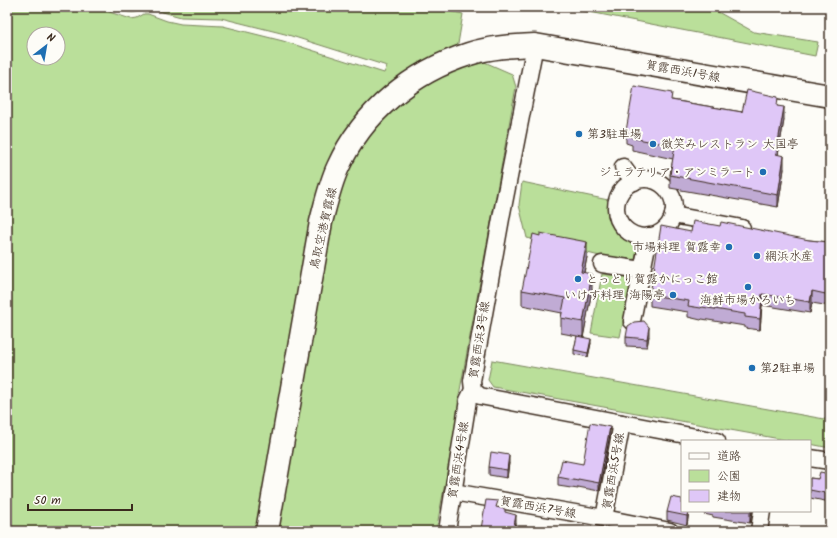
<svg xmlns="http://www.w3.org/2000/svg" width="837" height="538" font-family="Kalam,'Klee One',sans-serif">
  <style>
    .green { fill: #badf9a; stroke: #7a845c; fill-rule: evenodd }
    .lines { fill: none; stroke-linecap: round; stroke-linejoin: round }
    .street-casing { stroke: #3b2a1e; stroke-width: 19 }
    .secondary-casing { stroke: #3b2a1e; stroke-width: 25 }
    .street { stroke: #fdfcf7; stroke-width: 16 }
    .secondary { stroke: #fdfcf7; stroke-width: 22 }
    .wall { fill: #c0abd4; stroke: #3b2a1e }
    .shaded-wall { fill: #9c8bad; stroke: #3b2a1e }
    .building { fill: #dfc7f7; stroke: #3b2a1e }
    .poi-dot { fill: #1f6fb2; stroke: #fdfcf7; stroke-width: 1.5 }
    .labels { text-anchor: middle; stroke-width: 4; stroke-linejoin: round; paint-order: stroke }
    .street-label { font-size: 12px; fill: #3b2a1e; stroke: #fdfcf7 }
    .poi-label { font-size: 12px; fill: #3b2a1e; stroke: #fdfcf7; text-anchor: start }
  </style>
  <rect width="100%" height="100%" fill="#fdfcf7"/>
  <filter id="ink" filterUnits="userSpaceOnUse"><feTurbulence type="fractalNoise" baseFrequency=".025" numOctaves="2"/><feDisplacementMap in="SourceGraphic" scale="8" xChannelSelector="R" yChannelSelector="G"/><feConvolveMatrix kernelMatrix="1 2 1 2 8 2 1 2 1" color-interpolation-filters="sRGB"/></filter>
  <g filter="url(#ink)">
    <g class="green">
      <path d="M 7,7 L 73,7 L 103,10 L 131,19 L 137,18 L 144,14 L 148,14 L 167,21 L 181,24 L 223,26 L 283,41 L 384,73 L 387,66 L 285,34 L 221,18 L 181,17 L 148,8 C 143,8 141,10 136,12 C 129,14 120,9 114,7 L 431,7 L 463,14 L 457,50 L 512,74 L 516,87 L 458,401 L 459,409 L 436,531 L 7,531 ZM 34,34 L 58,34 L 58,58 L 34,58 Z"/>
      <polygon points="575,7 709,7 754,32 818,42 815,56 574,9"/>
      <path d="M 522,182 L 613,201 C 610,223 621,234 642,241 L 639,259 L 632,264 L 527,238 L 519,205 Z"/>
      <polygon points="602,274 632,278 620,337 591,333"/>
      <polygon points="492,360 830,420 830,448 810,444 810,441 791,441 493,387 488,380"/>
    </g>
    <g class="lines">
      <defs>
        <g id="street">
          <polyline points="535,45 502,213 472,381 473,390 480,396 717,441"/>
          <polyline points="623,167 634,182"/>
          <circle cx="645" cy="208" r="29"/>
          <polyline points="673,215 742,228"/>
          <polyline points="602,264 642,270"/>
          <polyline points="632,321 649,236"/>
          <polyline points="810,458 830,461"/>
          <polyline points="453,492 604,518 670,531"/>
          <polyline points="604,518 622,423"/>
          <polyline points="447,531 468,400 473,390"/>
          <polyline points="759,531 762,511"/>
        </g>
        <path id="secondary" d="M 267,531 L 321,222 C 326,203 330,184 338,167 C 363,112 412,72 469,54 C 490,47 513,46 535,45 L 830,96"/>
      </defs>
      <use href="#street" class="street-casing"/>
      <use href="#secondary" class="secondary-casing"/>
      <use href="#street" class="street"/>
      <use href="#secondary" class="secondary"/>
    </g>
    <g class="wall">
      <polygon points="672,100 742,112 778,106 784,120 778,155 784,169 778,207 670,188 670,175 673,159 632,150 632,145 626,143 626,131"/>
      <polygon points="691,232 809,240 829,242 830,242 830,306 812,303 810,313 762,305 760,330 745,328 745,326 702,319 701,320 688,317 688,312 650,306 650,295"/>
      <polygon points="587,257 584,273 592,290 583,337 591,343 588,357 574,354 574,350 577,336 561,333 561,318 562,313 522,305 522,290"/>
      <polygon points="649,336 647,347 626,346 626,337"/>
      <polygon points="610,435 599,491 578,487 578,489 558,486 558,477 583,464"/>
      <polygon points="509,463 507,478 489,475 489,467"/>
      <polygon points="830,474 830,502 810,498 810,478 818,479"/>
      <polygon points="498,507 505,512 516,523 515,531 481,531 481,529"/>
      <polygon points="689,511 687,525 667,520 667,512"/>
      <polygon points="704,511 752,511 750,523 713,517 713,516 704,514"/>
    </g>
    <g class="shaded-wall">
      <polygon points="784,107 784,120 776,167 776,154"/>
      <polygon points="784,156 784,169 778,207 778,195"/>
      <polygon points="587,242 587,257 581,287 581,272"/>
      <polygon points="592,274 592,290 583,338 583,322"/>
      <polygon points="812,291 812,303 810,313 810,302"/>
      <polygon points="762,294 762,305 760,330 760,319"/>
      <polygon points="649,327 649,336 647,347 647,339"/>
      <polygon points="591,339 591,343 588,357 588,353"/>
      <polygon points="610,427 610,435 599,491 599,483"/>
      <polygon points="509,455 509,463 507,478 507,470"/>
      <polygon points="688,511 689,511 687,525 687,516"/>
      <polygon points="750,511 752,511 750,523"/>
      <polygon points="516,515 516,523 515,531 513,531"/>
    </g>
    <g class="building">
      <polygon points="634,86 672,93 671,100 742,112 747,90 778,97 777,106 784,107 776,154 784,156 778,195 670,175 675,146 632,138 633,132 626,131"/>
      <polygon points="693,221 720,226 721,222 809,240 829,242 830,242 830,295 812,291 810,302 762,294 760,319 745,317 745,314 702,307 701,308 688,306 689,301 650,295 661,226 691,232"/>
      <polygon points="540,233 587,242 581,272 592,274 583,322 561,318 565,298 522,290 533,234 540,236"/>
      <polygon points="644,321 649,327 647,339 626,337 628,326 634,322"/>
      <polygon points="577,336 591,339 588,353 574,350"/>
      <polygon points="590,423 610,427 599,483 578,479 578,481 558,477 562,460 583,464"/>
      <polygon points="491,452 509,455 507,470 489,467"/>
      <polygon points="820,472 830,474 830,494 810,490 810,478 818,479"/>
      <polygon points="671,497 682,499 682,511 688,511 687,516 667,512"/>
      <polygon points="486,500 498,501 496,507 505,509 505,512 516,515 513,531 490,531 481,529"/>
    </g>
  </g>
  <g class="poi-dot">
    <circle cx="579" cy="134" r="4"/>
    <circle cx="653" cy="144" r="4"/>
    <circle cx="763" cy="172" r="4"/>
    <circle cx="729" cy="247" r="4"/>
    <circle cx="757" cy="256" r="4"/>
    <circle cx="578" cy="279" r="4"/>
    <circle cx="748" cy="287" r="4"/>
    <circle cx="673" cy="295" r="4"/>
    <circle cx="752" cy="368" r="4"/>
  </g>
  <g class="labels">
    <g class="street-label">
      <text transform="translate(683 71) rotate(10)" y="4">賀露西浜1号線</text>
      <text transform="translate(323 228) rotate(-77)" y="4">鳥取空港賀露線</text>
      <text transform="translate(479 340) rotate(-81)" y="4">賀露西浜3号線</text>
      <text transform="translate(458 460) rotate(-81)" y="4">賀露西浜4号線</text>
      <text transform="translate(613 471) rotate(-80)" y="4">賀露西浜5号線</text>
      <text transform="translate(538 507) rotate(10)" y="4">賀露西浜7号線</text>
    </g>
    <g class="poi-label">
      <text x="587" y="138">第3駐車場</text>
      <text x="661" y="148">微笑みレストラン 大国亭</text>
      <text x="755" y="176" text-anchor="end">ジェラテリア・アンミラート</text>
      <text x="721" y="251" text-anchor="end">市場料理 賀露幸</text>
      <text x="765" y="260">網浜水産</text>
      <text x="586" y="283">とっとり賀露かにっこ館</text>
      <text x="665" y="299" text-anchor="end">いけす料理 海陽亭</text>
      <text x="748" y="304" text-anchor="middle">海鮮市場かろいち</text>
      <text x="760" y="372">第2駐車場</text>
    </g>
  </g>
  <rect width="837" height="538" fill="none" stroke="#fdfcf7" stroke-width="24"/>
  <rect x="12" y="12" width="813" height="514" fill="none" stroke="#3b2a1e" stroke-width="1.5" filter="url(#ink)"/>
  <rect x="681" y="440" width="130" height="72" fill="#fdfcf7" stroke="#afa8a0"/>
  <rect x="689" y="453" width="20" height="6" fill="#fdfcf7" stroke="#afa8a0"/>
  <text x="717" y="460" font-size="12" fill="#3b2a1e">道路</text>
  <rect x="689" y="470" width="20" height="12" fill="#badf9a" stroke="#afa8a0"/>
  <text x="717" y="480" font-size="12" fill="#3b2a1e">公園</text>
  <rect x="689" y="490" width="20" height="12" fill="#dfc7f7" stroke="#afa8a0"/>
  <text x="717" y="500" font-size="12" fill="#3b2a1e">建物</text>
  <g transform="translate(46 46) rotate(31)"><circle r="19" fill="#fdfcf7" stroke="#afa8a0"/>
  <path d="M0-3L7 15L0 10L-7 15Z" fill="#1f6fb2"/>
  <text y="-6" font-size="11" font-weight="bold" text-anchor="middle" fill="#3b2a1e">N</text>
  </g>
  <path d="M28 504v6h104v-6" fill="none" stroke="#3b2a1e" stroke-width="2"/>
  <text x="34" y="504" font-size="12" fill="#3b2a1e" stroke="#fdfcf7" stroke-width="3" paint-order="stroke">50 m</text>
</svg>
